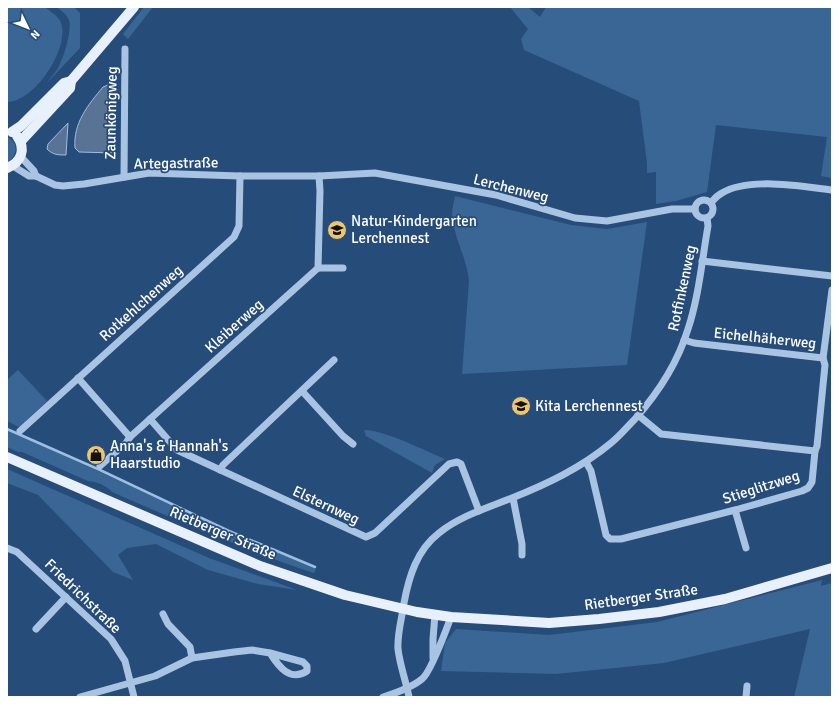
<svg xmlns="http://www.w3.org/2000/svg" width="839" height="704" font-family="Signika,sans-serif">
  <style>
    .green { fill: #3a6696 }
    .water { fill: #587394; stroke: #9dbfe4 }
    .lines { fill: none; stroke-linecap: round; stroke-linejoin: round }
    .stream { stroke: #9dbfe4; stroke-width: 2.5 }
    .minor { stroke: #a9c4e3; stroke-width: 7 }
    .major { stroke: #e8f0fc; stroke-width: 10 }
    .labels { text-anchor: middle; stroke-width: 3.5; stroke-linejoin: round; paint-order: stroke }
    .street-label { font-size: 15px; fill: #fff; stroke: #264c79 }
    .poi-label { font-size: 15px; fill: #fff; stroke: #264c79; text-anchor: start }
  </style>
  <rect width="100%" height="100%" fill="#264c79"/>
  <g class="green">
    <path d="M 7,7 C 17,7 35,5 44,7 C 47,8 49,10 51,12 C 56,15 61,20 62,26 C 67,52 34,102 7,102 Z"/>
    <path d="M 56,7 L 74,7 L 80,13 L 80,48 L 46,84 C 50,78 56,72 59,66 C 64,56 72,31 69,20 C 67,15 61,10 56,7 Z"/>
    <polygon points="144,7 153,7 128,39 123,34"/>
    <polygon points="510,7 528,7 540,17 546,7 832,7 832,178 821,176 827,137 716,125 707,192 676,201 656,204 656,172 647,173 647,163 639,101 524,50 521,39 528,29"/>
    <path d="M 7,137 C 19,142 18,156 7,162 Z"/>
    <path d="M 455,196 L 571,225 L 607,229 L 647,222 L 627,365 L 462,374 L 469,281 C 467,258 453,236 452,214 C 452,208 454,202 455,196 Z"/>
    <polygon points="18,370 47,401 19,427 7,421 7,380"/>
    <path d="M 7,430 L 32,441 L 207,521 L 316,569 L 314,573 C 245,550 179,521 112,492 C 107,486 96,481 88,481 L 22,452 L 18,452 L 7,447 Z"/>
    <path d="M 364,430 C 382,429 426,451 445,459 L 435,465 L 432,473 L 366,436 Z"/>
    <polygon points="7,469 209,558 297,590 258,584 208,570 156,544 127,548 118,555 133,580 113,572 38,495 7,483"/>
    <polygon points="822,580 821,586 832,583 832,697 794,697 810,629 664,663 556,674 441,671 445,643 456,629 549,635 657,622"/>
  </g>
  <g class="water">
    <path d="M 108,85 L 116,87 L 114,153 L 79,152 L 75,148 C 73,123 88,105 103,87 Z"/>
    <path d="M 68,123 L 66,155 C 58,155 53,155 47,149 L 48,144 Z"/>
  </g>
  <g class="lines">
    <polyline class="stream" points="7,429 100,470 229,531 315,567"/>
    <g class="minor">
      <polyline points="21,157 34,171 36,176"/>
      <polyline points="13,166 29,176 36,176 55,185 63,186 84,184 149,173 240,176 319,176 375,173 496,195 575,218 607,221 672,209 695,209"/>
      <polyline points="124,177 125,49"/>
      <circle cx="704" cy="209" r="9"/>
      <path d="M 711,203 C 714,199 718,195 722,193 C 748,177 803,186 832,190"/>
      <polyline points="702,261 832,276"/>
      <polyline points="318,268 343,268"/>
      <polyline points="684,340 694,343 823,358"/>
      <polyline points="78,378 130,437"/>
      <polyline points="302,391 343,436 353,444"/>
      <polyline points="150,419 177,450 366,537 375,533 449,464 457,462 461,464 479,511"/>
      <polyline points="20,431 234,237 239,226 240,176"/>
      <polyline points="815,451 817,446 825,365 823,358 832,290"/>
      <polyline points="586,462 591,471 606,535 610,539 621,539 735,510 802,491 808,488 812,482 815,451 661,434 638,415"/>
      <polyline points="100,466 126,443 130,437 318,268 320,191 319,176"/>
      <polyline points="220,470 223,465 334,360"/>
      <polyline points="513,498 522,544 522,555"/>
      <polyline points="735,510 746,548"/>
      <polyline points="7,548 17,552 111,639 125,661 134,697"/>
      <polyline points="163,614 168,624 190,647 192,658"/>
      <polyline points="36,629 66,597"/>
      <polyline points="433,658 433,639 435,614"/>
      <path d="M 80,697 L 155,676 L 192,658 L 234,652 L 252,650 L 270,653 L 303,662 L 307,666 L 307,671 C 290,682 279,667 270,653"/>
      <path d="M 383,697 C 396,693 411,688 422,679 C 431,672 446,630 451,617"/>
      <path d="M 409,697 C 406,681 400,666 398,649 C 397,634 402,618 404,603 C 409,576 417,550 439,533 C 460,516 487,508 512,498 C 547,484 581,468 611,443 C 620,436 627,427 635,419 C 658,393 678,362 688,329 C 699,296 702,260 708,226 L 707,218"/>
      <polyline points="746,697 747,686"/>
    </g>
    <g class="major">
      <polyline points="12,132 21,126 64,83 71,81"/>
      <polyline points="21,141 70,88 71,81 134,7"/>
      <path d="M 7,168 C 22,162 26,149 17,136"/>
      <polyline points="7,457 260,566 345,595 417,612 451,617 549,623 599,619 659,612 725,599 832,568"/>
    </g>
  </g>
  <defs>
    <symbol id="school-disc" viewBox="-11 -11 22 22"><circle r="9.5" fill="#ecc56e" stroke="#264c79"/><path d="M0-5L7-2L0 1L-7-2ZM-4 1L0 2.5L4 1V4Q0 6-4 4Z" fill="#111"/></symbol>
    <symbol id="shop-disc" viewBox="-11 -11 22 22"><circle r="9.5" fill="#ecc56e" stroke="#264c79"/><path d="M-5-2.5h2.3a2.7 3.5 0 0 1 5.4 0H5L5.5 6h-11ZM-1.5-2.5h3a1.5 2.3 0 0 0-3 0Z" fill="#111"/></symbol>
  </defs>
  <g fill-rule="evenodd">
    <use href="#school-disc" x="326" y="219" width="22" height="22"/>
    <use href="#school-disc" x="510" y="395" width="22" height="22"/>
    <use href="#shop-disc" x="85" y="444" width="22" height="22"/>
  </g>
  <g class="labels">
    <g class="street-label">
      <text transform="translate(111 113) rotate(-89)" y="5">Zaunkönigweg</text>
      <text transform="translate(176 163) rotate(-1)" y="5">Artegastraße</text>
      <text transform="translate(511 188) rotate(14)" y="5">Lerchenweg</text>
      <text transform="translate(682 288) rotate(-78)" y="5">Rotfinkenweg</text>
      <text transform="translate(141 303) rotate(-42)" y="5">Rotkehlchenweg</text>
      <text transform="translate(234 326) rotate(-42)" y="5">Kleiberweg</text>
      <text transform="translate(765 338) rotate(6)" y="5">Eichelhäherweg</text>
      <text transform="translate(761 487) rotate(-18)" y="5">Stieglitzweg</text>
      <text transform="translate(326 505) rotate(25)" y="5">Elsternweg</text>
      <text transform="translate(223 533) rotate(23)" y="5">Rietberger Straße</text>
      <text transform="translate(83 596) rotate(44)" y="5">Friedrichstraße</text>
      <text transform="translate(641 597) rotate(-8)" y="5">Rietberger Straße</text>
    </g>
    <g class="poi-label">
      <text x="351" y="226">Natur-Kindergarten<tspan x="351" dy="17">Lerchennest</tspan></text>
      <text x="535" y="411">Kita Lerchennest</text>
      <text x="110" y="451">Anna's &amp; Hannah's<tspan x="110" dy="17">Haarstudio</tspan></text>
    </g>
  </g>
  <rect width="839" height="704" fill="none" stroke="#ffffff" stroke-width="16"/>
  <g transform="translate(28 28) rotate(133)" stroke="#264c79" stroke-width="3" paint-order="stroke">
  <path d="M0-3L7 15L0 10L-7 15Z" fill="#ffffff"/>
  <text y="-6" font-size="11" font-weight="bold" text-anchor="middle" fill="#ffffff">N</text>
  </g>
</svg>
